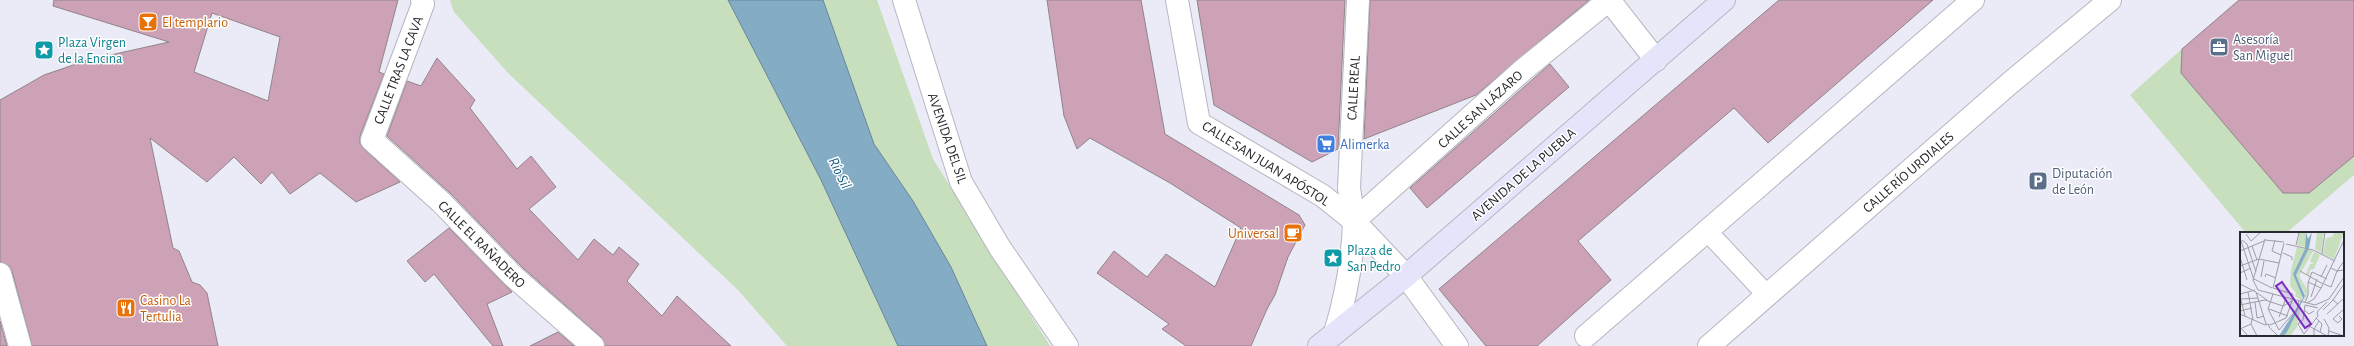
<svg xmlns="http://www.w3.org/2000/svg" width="2354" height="346" font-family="'Alegreya Sans',sans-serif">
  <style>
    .green { fill: #c7dfbc }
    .water { fill: #84adc5; stroke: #688597 }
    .building { fill: #cda2b6; stroke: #90848a; fill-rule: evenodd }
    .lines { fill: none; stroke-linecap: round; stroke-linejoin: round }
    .lane-casing { stroke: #b5b6c1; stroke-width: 21 }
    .street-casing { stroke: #b5b6c1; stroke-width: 24 }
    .secondary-casing { stroke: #b5b6c1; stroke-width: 24 }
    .lane { stroke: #fff; stroke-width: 19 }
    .street { stroke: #fff; stroke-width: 22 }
    .secondary { stroke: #e4e4fb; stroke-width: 22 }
    .labels { text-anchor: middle; stroke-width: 3; stroke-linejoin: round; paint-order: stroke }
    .food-label { font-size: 14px; fill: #c56008; stroke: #fff; text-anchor: start }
    .service-label { font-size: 14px; fill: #4e5e75; stroke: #fff; text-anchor: start }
    .culture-label { font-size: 14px; fill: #0d838f; stroke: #fff; text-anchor: start }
    .street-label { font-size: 14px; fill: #28292d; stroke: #fff }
    .shop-label { font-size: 14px; fill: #366cbe; stroke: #fff; text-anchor: start }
    .water-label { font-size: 15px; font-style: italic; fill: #185f80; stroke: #fff }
    .inset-road { fill: none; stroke: #9c9da6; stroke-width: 1 }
    .view { fill: #7b2cbf; fill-opacity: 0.15; stroke: #7b2cbf; stroke-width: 2 }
    .inset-edge { fill: none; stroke: #28292d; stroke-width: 2 }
  </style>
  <rect width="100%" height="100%" fill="#eaebf7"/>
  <g class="green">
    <polygon points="450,0 728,0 821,180 898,346 787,346 739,291 508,73 454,12"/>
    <polygon points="823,0 877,0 933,159 1050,346 987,346 951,267 913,201 874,144"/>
    <polygon points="2182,49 2181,73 2283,193 2309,193 2354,156 2354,175 2286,233 2246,233 2130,95"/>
  </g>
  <polygon class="water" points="728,0 823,0 874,144 913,201 951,267 987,346 898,346 821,180"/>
  <g class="building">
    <path d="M 54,0 L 398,0 L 379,72 L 384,74 L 360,136 L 360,143 L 364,149 L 400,182 L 356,202 L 320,173 L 290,194 L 272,172 L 261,184 L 234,157 L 207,182 L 150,138 L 173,248 L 179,251 L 192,282 L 200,285 L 207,293 L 218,346 L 32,346 L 12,271 L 8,265 L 0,262 L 0,100 L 44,75 L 88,60 L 169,42 L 53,6 ZM 212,13 L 280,37 L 268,101 L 194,72 Z"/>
    <polygon points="1047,0 1141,0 1165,134 1299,215 1305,225 1288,257 1275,295 1267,309 1251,346 1186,346 1162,329 1169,324 1097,273 1114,251 1147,277 1166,254 1215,287 1241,228 1170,183 1090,138 1077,149 1064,116"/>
    <polygon points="1197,0 1345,0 1338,149 1312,162 1214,105"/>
    <polygon points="1370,0 1589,0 1476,95 1364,139"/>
    <polygon points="1779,0 1933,0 1768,143 1734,108 1578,241 1611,280 1537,346 1486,346 1439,289"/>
    <polygon points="2239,0 2354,0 2354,156 2309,193 2283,193 2181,73 2182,49"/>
    <polygon points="437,58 475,100 470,108 517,169 531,156 556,187 529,209 578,260 594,239 613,255 619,247 639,264 627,281 662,316 677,296 731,346 605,346 601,337 522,267 450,193 387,136 407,81 421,86"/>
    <polygon points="1550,64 1569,87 1427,208 1410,188"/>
    <polygon points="449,228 512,292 487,304 503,346 493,346 434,274 425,282 407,261"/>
    <polygon points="0,321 7,346 0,346"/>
    <polygon points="558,332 574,346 530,346"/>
  </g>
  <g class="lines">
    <defs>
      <polyline id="lane" points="1706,230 1767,295"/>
      <g id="street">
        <polyline points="422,0 423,4 372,140 441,202 513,276 593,346"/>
        <polyline points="904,0 961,182 1000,248 1067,346"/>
        <polyline points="1177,0 1199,123 1323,196 1354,221"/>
        <polyline points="1358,0 1349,188 1354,221 1406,276 1457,346"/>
        <polyline points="1609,0 1656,60"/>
        <polyline points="1354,221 1523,70 1609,0"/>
        <polyline points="0,274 20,346"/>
        <path d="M 1335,333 C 1346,296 1353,260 1354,221"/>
        <polyline points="1586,336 1973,0"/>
        <polyline points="1709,346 2010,83 2110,0"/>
      </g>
      <polyline id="secondary" points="1319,346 1406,276 1724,0"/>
    </defs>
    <use href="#lane" class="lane-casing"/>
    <use href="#street" class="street-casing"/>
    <use href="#secondary" class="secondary-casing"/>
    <use href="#lane" class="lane"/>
    <use href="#street" class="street"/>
    <use href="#secondary" class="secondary"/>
  </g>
  <defs>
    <symbol id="bar-square" viewBox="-11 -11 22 22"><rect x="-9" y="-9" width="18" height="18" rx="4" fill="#e8710a" stroke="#fff"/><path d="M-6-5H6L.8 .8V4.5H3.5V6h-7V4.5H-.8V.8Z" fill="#fff"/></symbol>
    <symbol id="office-square" viewBox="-11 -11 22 22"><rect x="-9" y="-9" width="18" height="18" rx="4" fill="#5c6f8a" stroke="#fff"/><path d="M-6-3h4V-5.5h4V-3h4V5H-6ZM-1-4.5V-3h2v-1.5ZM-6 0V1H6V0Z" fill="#fff"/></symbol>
    <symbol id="sight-square" viewBox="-11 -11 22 22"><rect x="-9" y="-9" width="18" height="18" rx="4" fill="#0f9aa8" stroke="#fff"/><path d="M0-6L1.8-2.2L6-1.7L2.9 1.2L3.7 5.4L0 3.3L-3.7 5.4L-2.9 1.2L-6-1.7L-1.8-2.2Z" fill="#fff"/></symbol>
    <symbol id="supermarket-square" viewBox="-11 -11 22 22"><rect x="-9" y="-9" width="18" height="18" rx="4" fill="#3f7fe0" stroke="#fff"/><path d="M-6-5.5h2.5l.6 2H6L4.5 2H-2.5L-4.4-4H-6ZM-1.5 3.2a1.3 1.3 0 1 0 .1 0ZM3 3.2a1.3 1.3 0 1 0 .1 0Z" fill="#fff"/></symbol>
    <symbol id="parking-square" viewBox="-11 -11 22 22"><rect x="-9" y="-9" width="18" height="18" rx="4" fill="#5c6f8a" stroke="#fff"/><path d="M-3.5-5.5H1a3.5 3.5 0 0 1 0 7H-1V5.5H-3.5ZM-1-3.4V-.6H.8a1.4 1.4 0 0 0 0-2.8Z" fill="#fff"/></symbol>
    <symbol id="cafe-square" viewBox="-11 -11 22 22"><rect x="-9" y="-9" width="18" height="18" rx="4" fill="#e8710a" stroke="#fff"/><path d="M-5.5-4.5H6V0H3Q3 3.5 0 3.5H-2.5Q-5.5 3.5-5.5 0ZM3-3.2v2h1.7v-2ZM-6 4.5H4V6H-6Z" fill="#fff"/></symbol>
    <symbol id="restaurant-square" viewBox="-11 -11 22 22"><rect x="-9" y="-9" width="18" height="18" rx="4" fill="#e8710a" stroke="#fff"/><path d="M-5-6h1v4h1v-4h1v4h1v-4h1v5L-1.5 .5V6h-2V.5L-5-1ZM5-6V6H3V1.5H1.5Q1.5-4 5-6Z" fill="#fff"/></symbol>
  </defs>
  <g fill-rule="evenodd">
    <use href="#bar-square" x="137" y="11" width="22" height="22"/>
    <use href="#office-square" x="2208" y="36" width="22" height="22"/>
    <use href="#sight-square" x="33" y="39" width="22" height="22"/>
    <use href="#supermarket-square" x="1315" y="133" width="22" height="22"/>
    <use href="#parking-square" x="2027" y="170" width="22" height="22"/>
    <use href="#cafe-square" x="1282" y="222" width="22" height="22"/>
    <use href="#sight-square" x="1322" y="247" width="22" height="22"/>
    <use href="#restaurant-square" x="115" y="297" width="22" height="22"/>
  </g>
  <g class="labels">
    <g class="food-label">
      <text x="162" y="27">El templario</text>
      <text x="1279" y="238" text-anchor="end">Universal</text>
      <text x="140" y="305">Casino La<tspan x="140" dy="16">Tertulia</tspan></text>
    </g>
    <g class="service-label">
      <text x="2233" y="44">Asesoría<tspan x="2233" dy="16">San Miguel</tspan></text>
      <text x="2052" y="178">Diputación<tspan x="2052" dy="16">de León</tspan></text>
    </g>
    <g class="culture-label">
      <text x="58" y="47">Plaza Virgen<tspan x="58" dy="16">de la Encina</tspan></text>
      <text x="1347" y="255">Plaza de<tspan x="1347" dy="16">San Pedro</tspan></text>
    </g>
    <g class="street-label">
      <text transform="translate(398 70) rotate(-69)" y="5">CALLE TRAS LA CAVA</text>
      <text transform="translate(1353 88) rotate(-87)" y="5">CALLE REAL</text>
      <text transform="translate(1480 109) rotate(-42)" y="5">CALLE SAN LÁZARO</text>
      <text transform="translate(948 138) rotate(71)" y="5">AVENIDA DEL SIL</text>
      <text transform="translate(1266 163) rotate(32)" y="5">CALLE SAN JUAN APÓSTOL</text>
      <text transform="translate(1908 172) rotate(-41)" y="5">CALLE RÍO URDIALES</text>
      <text transform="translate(1523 174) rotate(-41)" y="5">AVENIDA DE LA PUEBLA</text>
      <text transform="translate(482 244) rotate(45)" y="5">CALLE EL RAÑADERO</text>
    </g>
    <g class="shop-label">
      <text x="1340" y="149">Alimerka</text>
    </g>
    <g class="water-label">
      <text transform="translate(840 173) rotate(64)" y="5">Río Sil</text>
    </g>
  </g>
  <g transform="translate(2240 232)">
    <rect width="104" height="104" fill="#eaebf7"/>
    <path d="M 60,0 L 66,0 L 65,15 L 57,13 ZM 77,0 L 84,0 L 81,21 L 75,17 ZM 88,0 L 104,0 L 94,27 L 83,22 L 86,6 L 92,5 L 94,1 ZM 57,15 L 65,17 L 53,42 L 63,63 L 62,69 L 55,64 L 56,61 L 50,54 L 51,38 ZM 68,17 L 73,19 L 59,44 L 67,57 L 67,64 L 64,69 L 65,62 L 56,43 ZM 74,20 L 80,23 L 74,37 L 70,38 L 69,44 L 66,42 L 70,32 L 74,32 L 70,29 ZM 61,74 L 57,95 L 50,104 L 43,104 Z" fill="#c7dfbc"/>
    <path d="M 66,0 L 68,7 L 72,0 L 69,16 L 56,43 L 65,64 L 47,100 L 43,104 L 39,104 L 63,66 L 53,42 L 65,17 Z" fill="#84adc5"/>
    <path class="inset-road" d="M 54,0 L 59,1 L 56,13M 6,2 L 11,9 L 21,0M 0,6 L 14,48M 2,8 L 7,12 L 16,40M 25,8 L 44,10M 35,8 L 32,19 L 41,23M 46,12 L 73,18 L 95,29M 12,14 L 17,28M 0,19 L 24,9M 43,21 L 52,25 L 52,28M 82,22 L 85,0M 0,25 L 7,48M 19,27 L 39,31M 0,34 L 19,27M 91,36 L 97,39 L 104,38M 60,39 L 83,52M 0,41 L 11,36M 21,45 L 24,29M 25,45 L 26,42 L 36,46M 81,45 L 87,33M 14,47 L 32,56M 68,50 L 81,56M 0,52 L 16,60 L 26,92M 84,52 L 91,55 L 97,39 L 104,29M 33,56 L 44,11M 18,58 L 75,73 L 89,67 L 104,45M 18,58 L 13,48 L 25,7M 8,60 L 13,88M 17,61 L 27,68M 0,62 L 15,58M 33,62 L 28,77 L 39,98 L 57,77 L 59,69M 0,64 L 5,84M 71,65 L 77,47M 0,67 L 18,66M 15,70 L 17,86 L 24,84M 65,71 L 68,63 L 68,51 L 72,40 L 87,47M 67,71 L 74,67 L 81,56 L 104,8M 98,72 L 93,68 L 104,52M 0,73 L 25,68 L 43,74 L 52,69 L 53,62 L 33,56M 29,77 L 48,84M 64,78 L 69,82 L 74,79M 83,78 L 93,68M 0,79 L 12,76M 0,82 L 25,93M 87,82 L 104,66M 99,84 L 102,87 L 98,91 L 93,87 L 104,77M 39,85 L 46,66M 76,86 L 82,92 L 80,100M 84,87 L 89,96 L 88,104M 11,92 L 17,104M 25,93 L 29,92 L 29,95 L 38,104M 30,93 L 46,86 L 52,69M 69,94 L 87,104M 0,95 L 8,104M 2,96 L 11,92 L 12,87M 89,99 L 104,104M 64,102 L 58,92 L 63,88 L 65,73 L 78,76M 64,102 L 78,84 L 77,80 L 87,70M 74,104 L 74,97 L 79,89"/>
    <path class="view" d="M 42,50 L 71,92 L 65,96 L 36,54 Z"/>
    <rect width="104" height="104" class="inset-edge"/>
  </g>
</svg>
